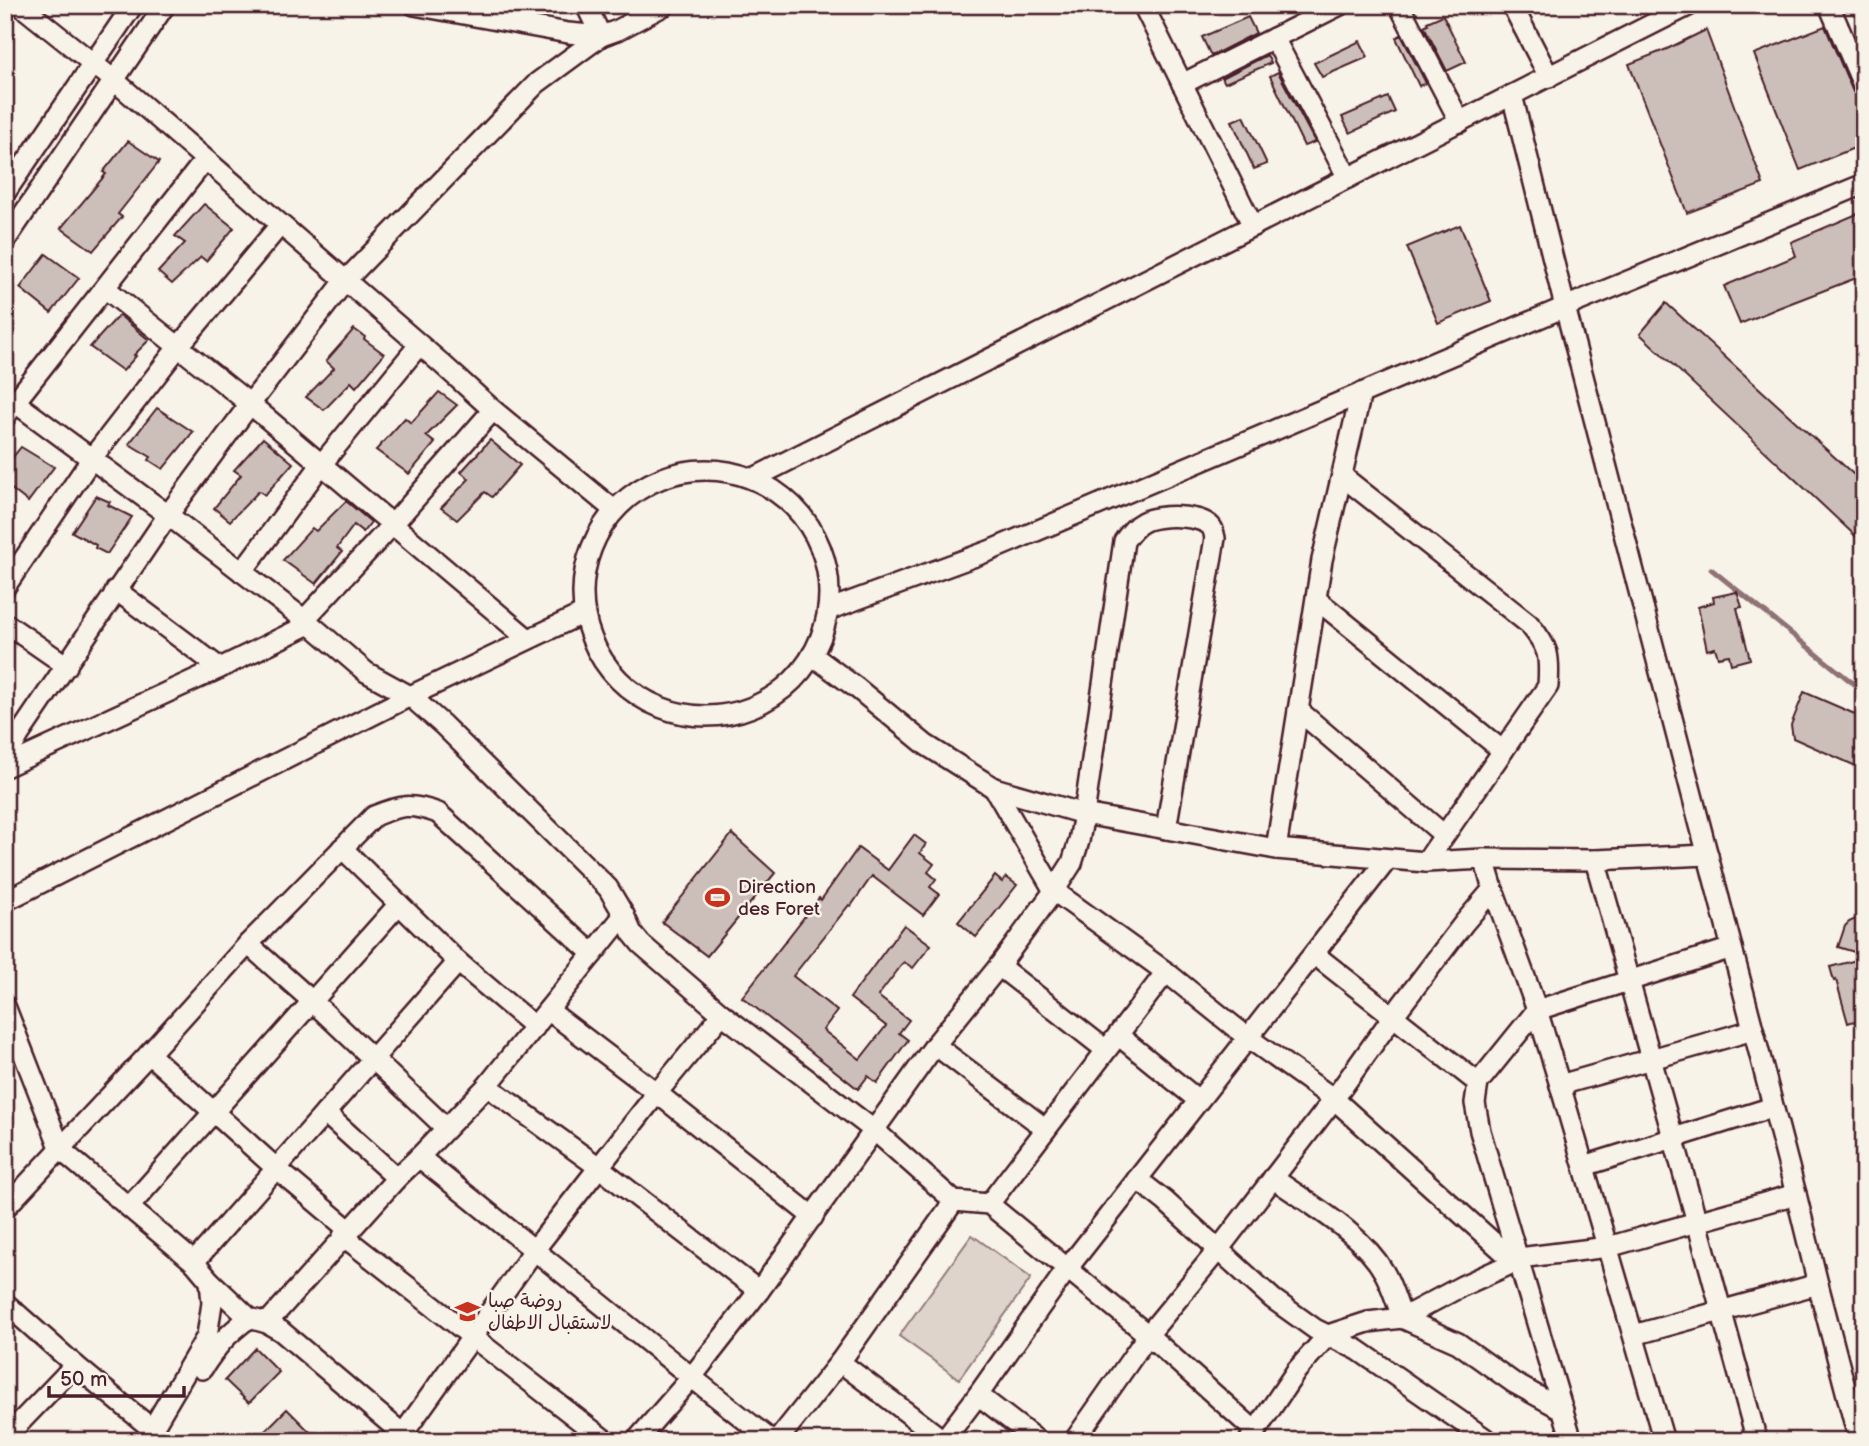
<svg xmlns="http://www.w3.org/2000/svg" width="1869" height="1446" font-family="'Balsamiq Sans','Playpen Sans Arabic',sans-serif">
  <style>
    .green { fill: #ded4cc; stroke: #947a7c; stroke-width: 2 }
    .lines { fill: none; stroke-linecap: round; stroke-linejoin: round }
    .stream { stroke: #8e7275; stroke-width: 5 }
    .building { fill: #ccbfb9; stroke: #4a1f2b; stroke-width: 2 }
    .minor-casing { stroke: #4a1f2b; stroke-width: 24 }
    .minor { stroke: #f7f3e8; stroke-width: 19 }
    .labels { text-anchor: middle; stroke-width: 5; stroke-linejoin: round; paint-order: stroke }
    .poi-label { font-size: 19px; fill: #4a1f2b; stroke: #f7f3e8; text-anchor: start }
  </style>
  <rect width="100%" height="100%" fill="#f7f3e8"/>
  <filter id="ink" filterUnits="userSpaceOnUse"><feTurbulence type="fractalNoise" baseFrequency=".0143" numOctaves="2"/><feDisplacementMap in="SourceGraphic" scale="14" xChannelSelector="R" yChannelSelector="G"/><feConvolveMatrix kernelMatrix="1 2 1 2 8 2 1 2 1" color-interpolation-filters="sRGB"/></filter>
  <g filter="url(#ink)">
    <polygon class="green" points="972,1235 1031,1278 959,1379 899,1336"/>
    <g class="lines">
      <polyline class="stream" points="1711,569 1864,692"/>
    </g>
    <g class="building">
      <polygon points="1443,15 1466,62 1447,71 1424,26 1428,24 1427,22"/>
      <polygon points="1248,17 1256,33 1211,56 1202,37"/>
      <polygon points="1825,26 1853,92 1859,98 1864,110 1864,144 1800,170 1754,54"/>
      <polygon points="1706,30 1763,184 1687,213 1629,64 1667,49"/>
      <polygon points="1401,35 1426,83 1419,86 1396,38"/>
      <polygon points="1360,41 1368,57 1322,77 1314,63"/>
      <polygon points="1267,55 1271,63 1225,83 1222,78"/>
      <polygon points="1278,72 1315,142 1304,146 1270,76"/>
      <polygon points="1388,97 1395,112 1350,133 1342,117"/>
      <polygon points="1244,116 1267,164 1254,169 1232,121"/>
      <polygon points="128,141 159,162 118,214 122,217 93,251 61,228 106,174 103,172"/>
      <polygon points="204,204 234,228 206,261 201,257 172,284 158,272 185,243 175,236"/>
      <polygon points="1864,211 1864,275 1778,308 1740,324 1724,286 1796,256 1791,242"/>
      <polygon points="1460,225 1491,301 1438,323 1407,247"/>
      <polygon points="46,254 79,278 51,313 20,288"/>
      <polygon points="1666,303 1864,484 1864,544 1640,334"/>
      <polygon points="119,315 149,340 134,355 136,356 123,371 90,347"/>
      <polygon points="354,329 365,337 364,339 384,354 356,387 351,382 324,410 306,397 334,368 326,361"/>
      <polygon points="439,392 457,405 426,436 435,443 409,474 376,450 405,418 411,423"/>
      <polygon points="157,408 193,432 163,469 149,460 151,457 129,444"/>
      <polygon points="263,438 293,463 265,495 259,491 230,521 214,508 241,475 234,470"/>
      <polygon points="490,440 520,465 492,497 485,492 457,520 441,508 469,479 461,472"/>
      <polygon points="21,447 54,467 28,502 5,484 5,471 11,463 9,462"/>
      <polygon points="96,496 110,502 108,505 132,517 107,554 95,548 96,545 72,532"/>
      <polygon points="346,501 371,522 363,532 354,525 337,548 342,552 316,584 283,560 312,528 316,531"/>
      <polygon points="1737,592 1742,607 1737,608 1750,659 1731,664 1729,655 1718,657 1715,648 1707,650 1698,607 1714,602 1713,597"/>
      <polygon points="1804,692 1864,718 1864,756 1858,767 1793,738 1791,725"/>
      <polygon points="732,834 775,873 707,956 662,922"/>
      <polygon points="914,835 926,844 920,853 934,864 928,872 936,879 930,887 939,894 923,915 872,876 851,906 849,905 793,976 837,1011 823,1030 860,1059 886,1026 850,998 904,925 931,945 913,968 904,962 878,996 909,1020 899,1033 908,1040 877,1083 868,1076 858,1089 742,997 819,898 821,900 858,848 888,870"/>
      <polygon points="995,876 1002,882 1006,877 1017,885 976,937 958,922"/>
      <polygon points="1864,915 1864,955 1838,947 1845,926 1849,922"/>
      <polygon points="1864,958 1864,1018 1848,1023 1836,980 1834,981 1830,967"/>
      <polygon points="255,1348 279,1372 249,1403 225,1380"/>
      <polygon points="287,1409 319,1441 271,1441 263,1433"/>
    </g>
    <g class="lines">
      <defs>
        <g id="minor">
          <polyline points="20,5 115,81 442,364 493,410 614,510"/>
          <polyline points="414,5 568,33 601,36 618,30 665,5"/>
          <polyline points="1143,5 1253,226"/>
          <polyline points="1399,5 1460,122"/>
          <polyline points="1512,5 1549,77"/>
          <polyline points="1829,5 1864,87"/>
          <polyline points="1274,38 1348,178"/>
          <polyline points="1182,84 1340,5"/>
          <polyline points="1512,95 1565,307 1796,1194 1818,1284"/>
          <polyline points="5,193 133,5"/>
          <polyline points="5,241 165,5"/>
          <polyline points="105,288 250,404 528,639"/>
          <polyline points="5,395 168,515 310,624 366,672 410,696 443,725 608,888 624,915 632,933 641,944 722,1014 875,1131 954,1201 989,1204 1148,1335 1255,1431"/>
          <polyline points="5,417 15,402 205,160"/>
          <circle cx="706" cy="593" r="123"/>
          <path d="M 1342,476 L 1529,624 C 1549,648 1550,655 1548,686 L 1426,862"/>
          <polyline points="752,479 1690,5"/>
          <polyline points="242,572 321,465 419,345"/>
          <polyline points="5,587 92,458 179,346 280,225"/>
          <polyline points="116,590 220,668"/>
          <polyline points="1316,599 1503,751"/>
          <polyline points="828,610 989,551 1565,307 1864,184"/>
          <polyline points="304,620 393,524 493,410"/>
          <polyline points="5,623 67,666"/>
          <polyline points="812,655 858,689 926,745 994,788 1084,814 1276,849 1426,862 1484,859 1493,889 1537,1010 1560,1085 1664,1441"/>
          <polyline points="1298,710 1444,835"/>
          <polyline points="5,760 19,735 168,515 250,404 345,281 537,83 601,36 586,5"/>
          <polyline points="5,767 220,668 310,624"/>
          <polyline points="994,788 1054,891 1166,972 1247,1037 1334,1099 1515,1262 1519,1258 1608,1247 1796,1194"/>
          <polyline points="342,848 458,962"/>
          <polyline points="1276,849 1322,560 1361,393"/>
          <polyline points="1484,859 1595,860 1708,855"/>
          <polyline points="1595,860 1697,1222 1757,1441"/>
          <polyline points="5,901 410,696 584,613"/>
          <polyline points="248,944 312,1001 446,1128"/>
          <polyline points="1314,954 1478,1083"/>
          <polyline points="999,966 1106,1050"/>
          <polyline points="5,1006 61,1150 194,1262 210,1281 249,1318 267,1323 281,1331 411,1441"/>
          <polyline points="548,1010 657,1093 813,1217"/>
          <polyline points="1118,1035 1198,1100"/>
          <polyline points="935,1045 1046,1129"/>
          <polyline points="149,1054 277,1169 349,1230"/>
          <polyline points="1560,1085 1753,1030"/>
          <polyline points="487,1086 600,1168 759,1291"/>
          <polyline points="325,1113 397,1178"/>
          <path d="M 419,1157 C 537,1251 653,1348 772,1441"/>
          <polyline points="1584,1166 1773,1107"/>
          <path d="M 1273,1178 C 1309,1204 1362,1233 1384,1272 C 1392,1286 1397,1303 1402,1318 L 1458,1343 L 1514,1383 L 1563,1410"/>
          <polyline points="1137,1179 1165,1201 1273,1299 1315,1329 1358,1350 1489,1441"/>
          <polyline points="989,1204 1166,972"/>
          <polyline points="129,1207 399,904"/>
          <path d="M 5,1208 L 149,1054 L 248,944 L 374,816 C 401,805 410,803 438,813 L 593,954"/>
          <polyline points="343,1236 606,1441"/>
          <polyline points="194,1262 458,962 535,1027"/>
          <polyline points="5,1303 75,1365 152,1429"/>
          <polyline points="267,1323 397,1178 419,1157 487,1086 624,915"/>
          <polyline points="1634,1335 1818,1284 1859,1441"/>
          <polyline points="840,1362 943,1440"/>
          <path d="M 202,1369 C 218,1345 225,1336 249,1318"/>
          <polyline points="978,1395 1038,1441"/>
          <polyline points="403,1434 535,1249 657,1093 722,1014"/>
          <polyline points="5,1438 75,1365"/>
          <polyline points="145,1441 207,1336 212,1303 210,1281"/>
          <path d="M 636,1441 L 691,1378 L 759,1291 L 935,1045 L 999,966 L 1054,891 L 1072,863 L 1079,841 L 1084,814 L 1124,541 C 1130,533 1135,526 1143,522 C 1157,514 1203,514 1212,528 C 1214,531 1214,535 1215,538 L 1166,829"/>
          <polyline points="777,1441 840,1362 954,1201"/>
          <polyline points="943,1441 978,1395 1067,1269 1387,860"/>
          <polyline points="1074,1441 1148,1335 1218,1250 1334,1099 1394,1015 1464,923 1493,889"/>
          <polyline points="1249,1441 1297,1370 1328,1335 1368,1322 1402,1318 1462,1286 1515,1262"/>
          <polyline points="1572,1441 1480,1131 1475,1103 1478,1083 1537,1010 1732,948"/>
        </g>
      </defs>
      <use href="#minor" class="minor-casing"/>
      <use href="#minor" class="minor"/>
    </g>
  </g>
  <defs>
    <symbol id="stadium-bare" viewBox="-9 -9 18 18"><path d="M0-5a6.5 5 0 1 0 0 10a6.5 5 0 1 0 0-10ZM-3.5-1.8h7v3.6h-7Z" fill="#c8321e" stroke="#f7f3e8" stroke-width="2.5" paint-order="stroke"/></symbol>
    <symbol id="school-bare" viewBox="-9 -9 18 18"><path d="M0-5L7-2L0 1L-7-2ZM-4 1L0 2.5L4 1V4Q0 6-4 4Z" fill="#c8321e" stroke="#f7f3e8" stroke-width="2.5" paint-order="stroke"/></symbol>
  </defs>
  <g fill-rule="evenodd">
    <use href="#stadium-bare" x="700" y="880" width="35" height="35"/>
    <use href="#school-bare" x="450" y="1294" width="35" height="35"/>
  </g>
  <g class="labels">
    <g class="poi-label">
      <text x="738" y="893">Direction<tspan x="738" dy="22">des Foret</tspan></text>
      <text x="488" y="1307">روضة صبا<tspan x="488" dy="22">لاستقبال الاطفال</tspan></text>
    </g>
  </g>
  <rect width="1869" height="1446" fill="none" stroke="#f7f3e8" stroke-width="28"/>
  <rect x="14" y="14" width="1841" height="1418" fill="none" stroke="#4a1f2b" stroke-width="2.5" filter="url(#ink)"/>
  <path d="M49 1386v10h135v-10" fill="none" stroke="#4a1f2b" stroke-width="3.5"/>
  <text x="60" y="1386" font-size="21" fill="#4a1f2b" stroke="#f7f3e8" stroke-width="5" paint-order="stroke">50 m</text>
</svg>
